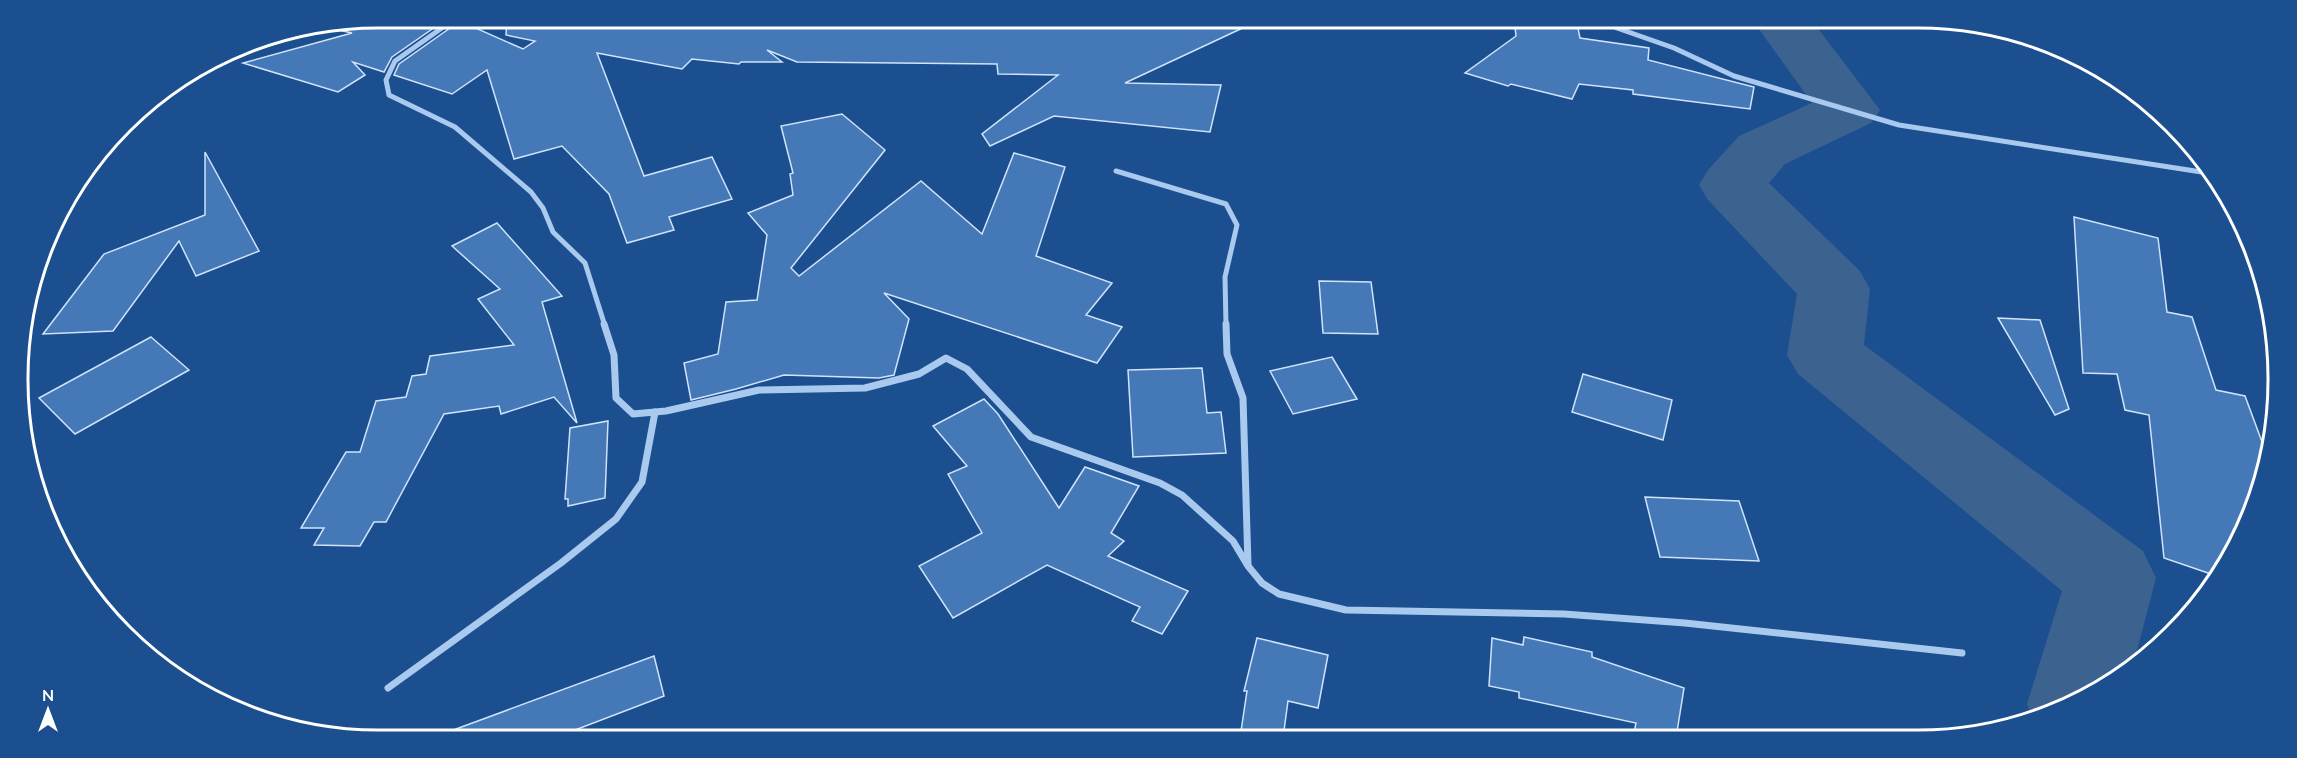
<svg xmlns="http://www.w3.org/2000/svg" width="2297" height="758" font-family="Mulish,sans-serif">
  <style>
    .lines { fill: none; stroke-linecap: round; stroke-linejoin: round }
    .river { fill: #3c6290; fill-rule: evenodd }
    .building { fill: #4478b7; stroke: #cfe3fa; stroke-width: 1.5 }
    .street-far1 { stroke: #a9c9ee; stroke-width: 5 }
    .street { stroke: #a9c9ee; stroke-width: 7 }
    .rim { fill: none; stroke: #fff; stroke-width: 3 }
  </style>
  <rect width="100%" height="100%" fill="#1b4f8f"/>
  <g class="lines">
    <polygon class="river" points="1751,18 1810,18 1880,110 1871,123 1785,164 1769,183 1860,271 1870,289 1864,345 2143,551 2156,578 2133,666 2077,703 2032,717 2027,704 2062,591 1798,374 1787,355 1797,294 1708,200 1699,185 1708,170 1739,136 1812,103"/>
  </g>
  <g class="building">
    <polygon points="379,18 448,18 392,57 384,72 353,62 365,75 338,92 243,63 352,33 329,28"/>
    <polygon points="507,18 736,18 827,28 829,18 1264,18 1125,83 1221,85 1210,132 1054,116 990,146 982,134 1058,75 998,74 997,64 797,62 767,50 782,62 741,62 739,64 692,59 682,69 597,53 644,176 712,157 732,199 669,217 674,230 627,243 609,194 562,146 514,159 487,70 452,94 394,75 399,64 460,21 523,49 535,41 506,35"/>
    <polygon points="1514,18 1576,18 1580,38 1649,48 1648,60 1754,87 1750,109 1633,94 1633,90 1579,84 1572,99 1511,84 1508,86 1465,73 1516,36"/>
    <polygon points="842,114 885,150 791,268 799,276 921,181 982,234 1014,153 1065,167 1036,256 1112,283 1086,315 1122,327 1097,363 884,293 909,319 894,375 879,378 784,375 736,389 691,400 684,363 718,354 726,302 757,300 767,235 748,213 793,195 790,174 793,173 781,126"/>
    <polygon points="205,152 259,251 196,276 179,241 113,331 43,334 104,254 205,215"/>
    <polygon points="2074,217 2158,238 2167,312 2192,317 2216,390 2245,396 2268,458 2267,472 2230,560 2217,576 2164,558 2149,415 2125,410 2117,374 2083,373"/>
    <polygon points="497,223 562,296 542,302 577,423 554,397 501,414 499,406 444,414 386,522 374,522 360,546 314,545 324,528 301,528 346,452 360,452 376,401 406,397 412,376 426,374 430,356 514,345 478,299 500,289 452,246"/>
    <polygon points="1319,281 1371,282 1378,334 1323,333"/>
    <polygon points="1998,318 2040,320 2069,409 2055,415"/>
    <polygon points="151,337 189,370 75,434 39,398"/>
    <polygon points="1332,357 1357,399 1293,414 1270,371"/>
    <polygon points="1202,368 1207,413 1221,412 1226,453 1133,457 1128,370"/>
    <polygon points="1583,374 1672,400 1663,440 1572,412"/>
    <polygon points="984,399 998,414 1059,508 1085,467 1139,486 1111,533 1124,541 1108,556 1188,591 1162,634 1132,621 1140,607 1047,565 953,618 919,566 982,533 948,474 967,466 933,426"/>
    <polygon points="608,421 605,498 568,506 568,499 565,499 570,428"/>
    <polygon points="1645,497 1739,501 1759,561 1660,557"/>
    <polygon points="1524,637 1592,652 1592,657 1684,688 1676,738 1633,738 1636,723 1519,698 1519,692 1489,686 1492,638 1523,645"/>
    <polygon points="1257,638 1328,655 1318,708 1288,701 1283,738 1240,738 1247,691 1244,691"/>
    <polygon points="654,656 664,696 549,740 438,740 437,736"/>
  </g>
  <g class="lines">
    <g class="street-far1">
      <polyline points="456,18 395,61 386,80 389,95 455,127 531,192 543,208 553,232 585,263 605,326"/>
      <polyline points="1599,18 1617,28 1674,48 1734,76 1899,125 2208,173"/>
      <polyline points="1116,171 1226,204 1237,225 1225,277 1226,326"/>
      <polyline points="2212,177 2250,256"/>
    </g>
    <g class="street">
      <polyline points="604,324 614,355 616,398 633,414 666,411 759,390 865,388 919,374 946,358 967,369 1031,437 1160,483 1182,495 1233,541 1248,566 1262,583 1279,594 1346,610 1564,614 1685,623 1962,653"/>
      <polyline points="1226,324 1227,354 1243,398 1248,565"/>
      <polyline points="388,688 561,563 616,519 642,482 655,412"/>
    </g>
  </g>
  <path d="M0 0H2297V758H0ZM378 28H1918A350 350 0 0 1 2268 378V380A350 350 0 0 1 1918 730H378A350 350 0 0 1 28 380V378A350 350 0 0 1 378 28Z" fill="#1b4f8f" fill-rule="evenodd"/>
  <path class="rim" d="M378 28H1918A350 350 0 0 1 2268 378V380A350 350 0 0 1 1918 730H378A350 350 0 0 1 28 380V378A350 350 0 0 1 378 28Z"/>
  <g transform="translate(48 710)" stroke="#1b4f8f" stroke-width="4.5" paint-order="stroke">
  <path d="M0-4.5L10 22L0 15L-10 22Z" fill="#ffffff"/>
  <text y="-9" font-size="16" font-weight="bold" text-anchor="middle" fill="#ffffff">N</text>
  </g>
</svg>
